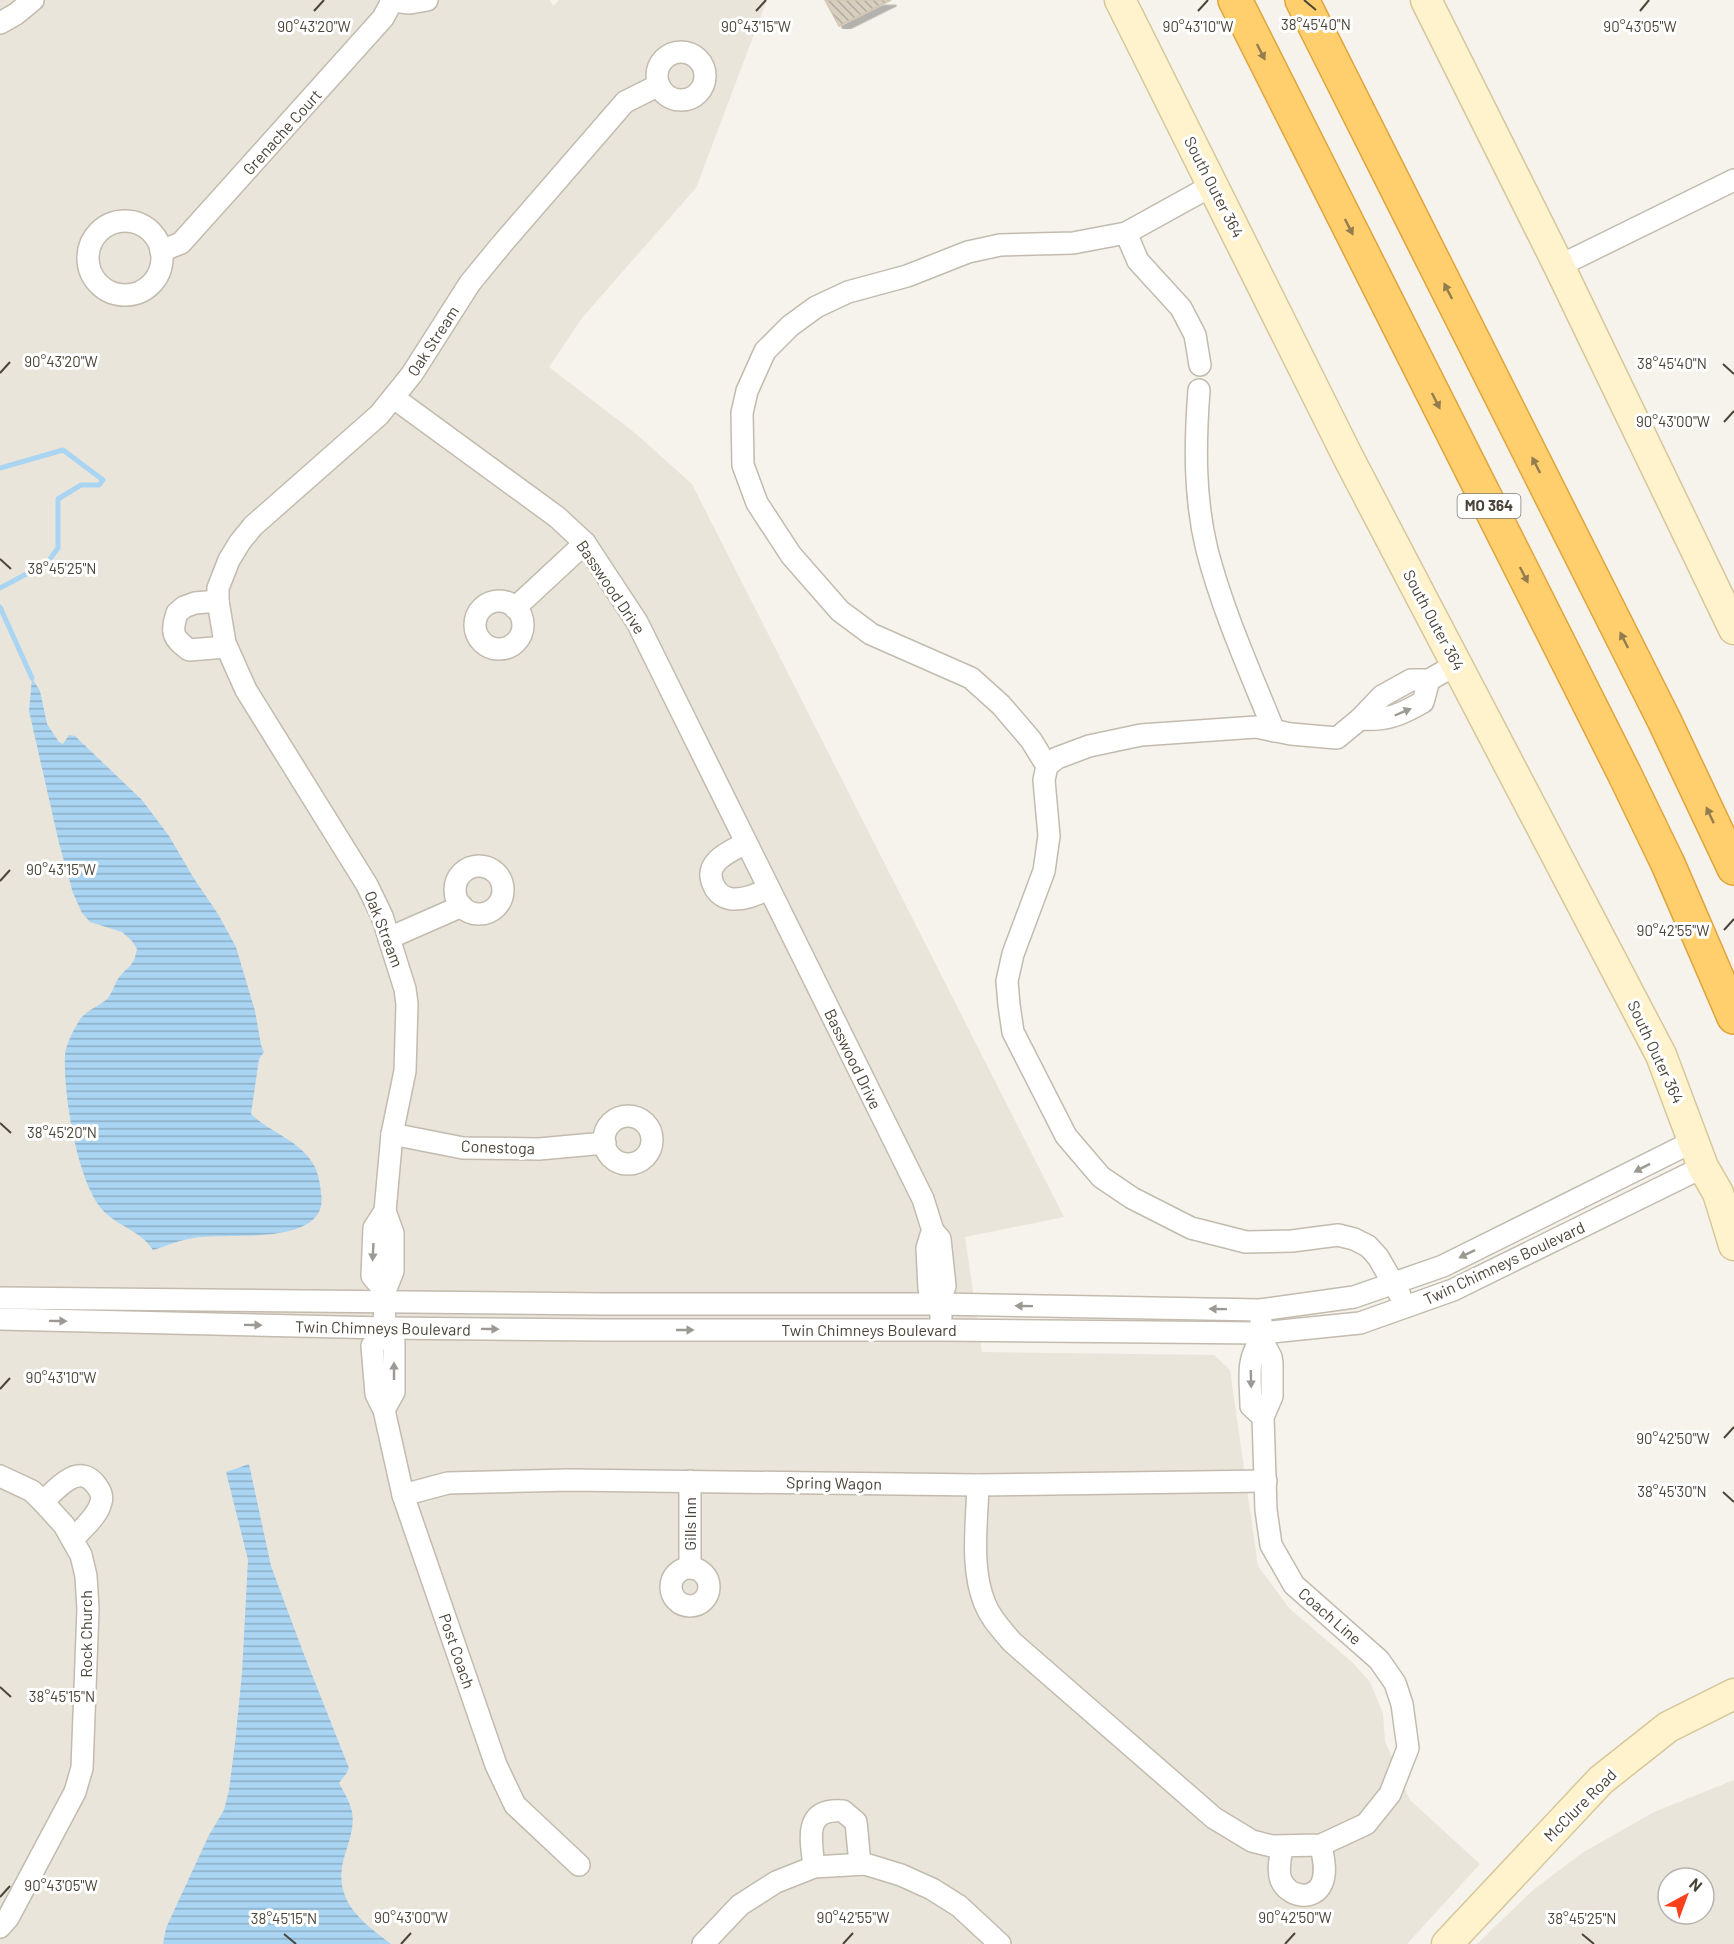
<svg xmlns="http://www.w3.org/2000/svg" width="1734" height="1944" font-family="Barlow,sans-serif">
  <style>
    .residential { fill: #eae5da; fill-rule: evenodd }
    .water { fill: url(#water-rules) }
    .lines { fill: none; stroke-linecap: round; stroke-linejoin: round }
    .stream { stroke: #a9d4f2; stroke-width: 5 }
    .building { fill: url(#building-back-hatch); stroke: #d3c7b4; stroke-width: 1.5; filter: url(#shadow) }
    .street-casing { stroke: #c2bbae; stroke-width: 24 }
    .secondary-casing { stroke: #d6c79b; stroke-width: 33 }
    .highway-casing { stroke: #e0a43c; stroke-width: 36 }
    .street { stroke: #fff; stroke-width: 21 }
    .secondary { stroke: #fff3cd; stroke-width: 30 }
    .highway { stroke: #ffcf6e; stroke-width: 33 }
    .oneway { fill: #937c4e }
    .oneway2 { fill: #9c9892 }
    .ticks { fill: none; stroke: #4b4439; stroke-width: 2 }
    .labels { text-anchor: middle; stroke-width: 6; stroke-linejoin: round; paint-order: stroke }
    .shield { fill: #fff; stroke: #817c74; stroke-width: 1.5 }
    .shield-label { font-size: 15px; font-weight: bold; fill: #4b4439 }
    .street-label { font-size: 16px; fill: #4b4439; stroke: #fff }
    .ticks-label { font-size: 15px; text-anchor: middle; fill: #4b4439; stroke: #fff; stroke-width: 6; stroke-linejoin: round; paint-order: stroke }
  </style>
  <defs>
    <pattern id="water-rules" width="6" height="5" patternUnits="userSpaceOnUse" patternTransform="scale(1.5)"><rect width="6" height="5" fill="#a9d4f2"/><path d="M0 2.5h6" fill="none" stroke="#8caec5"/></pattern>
    <pattern id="building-back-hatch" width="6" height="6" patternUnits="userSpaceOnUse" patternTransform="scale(1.5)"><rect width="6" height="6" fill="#d8cfc1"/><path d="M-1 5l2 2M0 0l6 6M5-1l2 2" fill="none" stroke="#b1aa9e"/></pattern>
    <filter id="shadow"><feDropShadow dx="5.5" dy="5.5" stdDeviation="0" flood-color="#0004"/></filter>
  </defs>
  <rect width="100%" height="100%" fill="#f6f3ec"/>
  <g class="residential">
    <polygon points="0,0 550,0 553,6 559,0 767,0 696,188 582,318 549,367 635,433 692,484 1064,1217 965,1237 982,1352 1214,1355 1230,1370 1258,1566 1289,1608 1353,1663 1370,1682 1383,1713 1385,1741 1410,1800 1480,1864 1407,1944 0,1944"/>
    <path d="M 1734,1780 L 1734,1944 L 1477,1944 L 1533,1890 L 1582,1853 L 1654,1812 ZM 1668,1878 L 1704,1878 L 1704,1914 L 1668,1914 Z"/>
  </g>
  <g class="water">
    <path d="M 32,678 L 40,691 L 47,724 L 59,742 L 63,744 L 69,735 L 75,736 L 142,800 L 169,836 L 193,877 L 218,914 L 236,947 L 255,1011 L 261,1045 L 264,1052 L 259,1059 L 251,1114 C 270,1132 298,1140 312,1162 C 318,1171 320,1182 321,1193 C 331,1248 224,1232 193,1238 C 180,1240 166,1246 153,1250 C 141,1230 115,1226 101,1208 C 77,1180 63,1092 65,1055 C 66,1044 73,1031 79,1021 C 86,1010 98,1007 107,999 C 112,994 114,985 118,979 C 128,965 133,969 137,949 L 132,941 L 122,932 L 90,922 L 82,913 L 73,893 L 59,843 L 29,711 Z"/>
    <path d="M 249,1464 L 271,1566 L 303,1652 L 349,1768 L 346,1774 L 339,1783 C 344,1792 350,1802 352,1812 C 355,1831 347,1845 343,1862 C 334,1902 363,1923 391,1944 L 163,1944 L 166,1928 L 209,1835 L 224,1810 L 229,1790 L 235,1743 L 242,1673 L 248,1560 L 226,1472 Z"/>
  </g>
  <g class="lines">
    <g class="stream">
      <polyline points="0,468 63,450 103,480 99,485 81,485 58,499 58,548 47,563 0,588"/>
      <polyline points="0,607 32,678"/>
    </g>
  </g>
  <polygon class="building" points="825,0 891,0 839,26"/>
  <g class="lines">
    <defs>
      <g id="street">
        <polyline points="391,1 410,3 427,0"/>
        <polyline points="0,23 16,14 33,0"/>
        <circle cx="681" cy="76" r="24"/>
        <circle cx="125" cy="258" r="37"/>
        <polyline points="1126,233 1138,261 1181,308 1195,335 1200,365"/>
        <polyline points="161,251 181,243 383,18 390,5 391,0"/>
        <polyline points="1559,266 1734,180"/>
        <path d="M 1199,390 C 1195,443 1194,497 1207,550 C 1223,612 1250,671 1274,731"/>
        <polyline points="394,398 557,517 585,543 637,622 923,1199 933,1231 940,1239 945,1286 940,1299 941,1318"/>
        <path d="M 218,601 L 195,603 L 184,607 L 177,613 C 171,633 172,637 189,650 L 226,647"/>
        <circle cx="499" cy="625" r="24"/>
        <polyline points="515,608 585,543"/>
        <path d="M 1360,719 C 1387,721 1400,715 1423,702 L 1429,680"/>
        <polyline points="1047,766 1031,740 1001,705 971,678 871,634 840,611 791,555 757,503 743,465 742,413 747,391 765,351 790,326 816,307 848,292 907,276 968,252 1000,245 1073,243 1126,233 1213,185"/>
        <path d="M 746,843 C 729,852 702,862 714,886 C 717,893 724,898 732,899 C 745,900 757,894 769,889"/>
        <circle cx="479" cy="890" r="24"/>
        <polyline points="389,938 462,906"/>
        <circle cx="628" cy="1140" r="24"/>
        <polyline points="392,1134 463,1148 539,1149 605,1143"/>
        <polyline points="931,1235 927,1248 929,1289 940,1299"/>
        <polyline points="385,1291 372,1276 374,1228 385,1211"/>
        <polyline points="1400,1295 1378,1257 1368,1246 1354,1239 1338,1235 1292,1241 1246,1242 1191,1228 1132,1198 1101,1177 1066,1136 1013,1032 1009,1005 1007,981 1013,954 1044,871 1049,836 1044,780 1047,766 1057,758 1089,746 1141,735 1256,727 1291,734 1337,738 1360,719 1382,696 1411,680 1429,680 1457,664"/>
        <polyline points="0,1298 603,1304 941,1304 1260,1310 1354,1297 1443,1266 1694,1141"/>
        <polyline points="0,1319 384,1328 603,1330 941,1330 1261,1333 1360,1323 1453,1290 1703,1167"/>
        <path d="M 1262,1340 C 1245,1358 1251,1383 1251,1406 L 1263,1417"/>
        <polyline points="384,1410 394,1392 394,1342 384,1335"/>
        <polyline points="0,1476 32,1491 43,1502 64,1525 81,1555 86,1576 88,1609 82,1768 75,1792 8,1918 0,1927"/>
        <path d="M 978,1485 C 977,1523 970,1568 985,1604 C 991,1619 1002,1630 1012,1642 L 1214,1818 L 1252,1841 L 1272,1846 L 1321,1845 L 1366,1824 L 1390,1794 L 1408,1748 L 1402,1704 L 1395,1683 L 1379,1660 L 1294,1585 L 1271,1545 L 1266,1510 L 1263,1417 L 1272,1396 L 1272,1363 L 1271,1357 L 1262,1340 L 1261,1321"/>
        <polyline points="403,1495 448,1483 569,1480 978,1485 1266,1481"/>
        <path d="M 43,1502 C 57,1488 79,1462 96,1485 C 100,1490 103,1496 101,1502 C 98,1516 82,1529 73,1539"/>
        <polyline points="690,1567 690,1481"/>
        <circle cx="690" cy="1587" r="19"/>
        <path d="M 1282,1847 C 1281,1856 1277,1870 1281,1880 C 1288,1897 1314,1902 1322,1883 C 1327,1871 1323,1857 1321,1845"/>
        <polyline points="579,1865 515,1805 496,1765 403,1495 384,1410 376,1394 372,1346 384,1335 385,1291 393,1271 393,1233 385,1211 392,1134 405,1071 407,1004 405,989 382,916 367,885 246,690 225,643 218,601 218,588 229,560 240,542 253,526 379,415 412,374 470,283 502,244 625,102 659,85"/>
        <path d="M 814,1867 C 811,1838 803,1808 843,1811 L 856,1822 L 860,1864"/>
        <polyline points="703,1944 740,1905 776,1882 814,1867 865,1864 901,1875 932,1889 959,1906 1000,1944"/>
      </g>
      <g id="secondary">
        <polyline points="1120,0 1348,457 1661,1055 1703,1167 1718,1193 1734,1245"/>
        <polyline points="1426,0 1559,266 1734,629"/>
        <polyline points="1447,1944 1601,1780 1668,1727 1734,1694"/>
      </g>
      <g id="highway">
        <polyline points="1235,0 1624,773 1668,864 1734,1017"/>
        <polyline points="1302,0 1664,720 1734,868"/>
      </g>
    </defs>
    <use href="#street" class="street-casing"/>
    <use href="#secondary" class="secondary-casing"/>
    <use href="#highway" class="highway-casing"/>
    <use href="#street" class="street"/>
    <use href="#secondary" class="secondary"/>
    <use href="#highway" class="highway"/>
  </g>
  <defs><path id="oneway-solid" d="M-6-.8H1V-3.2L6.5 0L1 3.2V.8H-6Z" transform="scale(1.5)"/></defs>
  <g class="oneway">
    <use href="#oneway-solid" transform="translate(1261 52) rotate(63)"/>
    <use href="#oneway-solid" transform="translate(1349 227) rotate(63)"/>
    <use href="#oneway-solid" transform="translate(1448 291) rotate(-117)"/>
    <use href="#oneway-solid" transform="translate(1436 401) rotate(63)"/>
    <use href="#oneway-solid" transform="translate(1536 465) rotate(-117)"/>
    <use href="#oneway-solid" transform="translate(1524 575) rotate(63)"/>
    <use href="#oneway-solid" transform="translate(1624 640) rotate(-117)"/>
    <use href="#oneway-solid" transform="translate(1710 815) rotate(-115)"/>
  </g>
  <g class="oneway2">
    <use href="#oneway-solid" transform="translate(1403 712) rotate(-23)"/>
    <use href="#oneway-solid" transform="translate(1642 1168) rotate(153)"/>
    <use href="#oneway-solid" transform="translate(373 1252) rotate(93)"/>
    <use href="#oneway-solid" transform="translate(1467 1254) rotate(154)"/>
    <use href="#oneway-solid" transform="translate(1024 1306) rotate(-179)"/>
    <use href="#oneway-solid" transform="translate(1218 1309) rotate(-179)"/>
    <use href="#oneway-solid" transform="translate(58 1321) rotate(1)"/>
    <use href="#oneway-solid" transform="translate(253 1325) rotate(1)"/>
    <use href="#oneway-solid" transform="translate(490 1329) rotate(1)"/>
    <use href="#oneway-solid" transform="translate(685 1330)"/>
    <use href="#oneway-solid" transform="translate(394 1371) rotate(-90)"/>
    <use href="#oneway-solid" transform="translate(1251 1379) rotate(89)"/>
  </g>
  <path class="ticks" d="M 1304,0 L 1316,10M 314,11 L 324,0M 756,11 L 766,0M 1198,11 L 1208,0M 1640,11 L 1649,0M 1723,364 L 1734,374M 0,373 L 10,362M 1724,422 L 1734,411M 0,559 L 11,569M 0,881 L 10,870M 1724,930 L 1734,919M 0,1123 L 11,1133M 0,1389 L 10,1378M 1724,1438 L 1734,1427M 1723,1492 L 1734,1502M 0,1687 L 11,1697M 0,1897 L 10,1886M 284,1934 L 296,1944M 1582,1934 L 1594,1944M 401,1944 L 411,1933M 843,1944 L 853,1933M 1285,1944 L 1295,1933"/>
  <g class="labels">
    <rect class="shield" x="1457.5" y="494" width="63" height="24" rx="4.5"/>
    <g class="shield-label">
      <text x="1489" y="511">MO 364</text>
    </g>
    <g class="street-label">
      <text transform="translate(282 132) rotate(-48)" y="6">Grenache Court</text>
      <text transform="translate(1214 187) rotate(63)" y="6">South Outer 364</text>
      <text transform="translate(433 341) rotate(-57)" y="6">Oak Stream</text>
      <text transform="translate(611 587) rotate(56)" y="6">Basswood Drive</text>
      <text transform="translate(1434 620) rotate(62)" y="6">South Outer 364</text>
      <text transform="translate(384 929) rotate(69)" y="6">Oak Stream</text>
      <text transform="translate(1656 1052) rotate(65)" y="6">South Outer 364</text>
      <text transform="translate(853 1059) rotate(64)" y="6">Basswood Drive</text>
      <text transform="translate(498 1147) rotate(2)" y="6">Conestoga</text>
      <text transform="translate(1504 1263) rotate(-25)" y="6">Twin Chimneys Boulevard</text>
      <text transform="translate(383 1328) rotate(1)" y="6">Twin Chimneys Boulevard</text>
      <text x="869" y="1336">Twin Chimneys Boulevard</text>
      <text transform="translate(834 1483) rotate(1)" y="6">Spring Wagon</text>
      <text transform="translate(690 1524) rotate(-90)" y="6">Gills Inn</text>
      <text transform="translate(1330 1616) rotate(41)" y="6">Coach Line</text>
      <text transform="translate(86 1634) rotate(-90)" y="6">Rock Church</text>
      <text transform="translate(457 1651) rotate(71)" y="6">Post Coach</text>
      <text transform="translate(1580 1805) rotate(-45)" y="6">McClure Road</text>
    </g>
  </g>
  <g class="ticks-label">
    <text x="1316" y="30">38°45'40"N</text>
    <text x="314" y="32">90°43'20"W</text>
    <text x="756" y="32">90°43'15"W</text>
    <text x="1198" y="32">90°43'10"W</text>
    <text x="1640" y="32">90°43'05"W</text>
    <text x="61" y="367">90°43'20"W</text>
    <text x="1672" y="369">38°45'40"N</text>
    <text x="1673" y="427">90°43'00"W</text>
    <text x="62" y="574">38°45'25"N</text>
    <text x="61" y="875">90°43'15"W</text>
    <text x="1673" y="936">90°42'55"W</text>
    <text x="62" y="1138">38°45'20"N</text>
    <text x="61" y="1383">90°43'10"W</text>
    <text x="1673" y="1444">90°42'50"W</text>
    <text x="1672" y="1497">38°45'30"N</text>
    <text x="62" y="1702">38°45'15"N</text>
    <text x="61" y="1891">90°43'05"W</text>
    <text x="411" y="1923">90°43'00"W</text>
    <text x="853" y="1923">90°42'55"W</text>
    <text x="1295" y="1923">90°42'50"W</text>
    <text x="284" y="1924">38°45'15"N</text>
    <text x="1582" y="1924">38°45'25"N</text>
  </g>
  <g transform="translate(1686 1896) rotate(41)"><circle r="28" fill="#ffffff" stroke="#b7b4b0" stroke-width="1.5"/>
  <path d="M0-4.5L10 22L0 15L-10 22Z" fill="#fc3f1d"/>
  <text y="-9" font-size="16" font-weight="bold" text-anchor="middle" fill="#4b4439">N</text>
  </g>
</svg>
